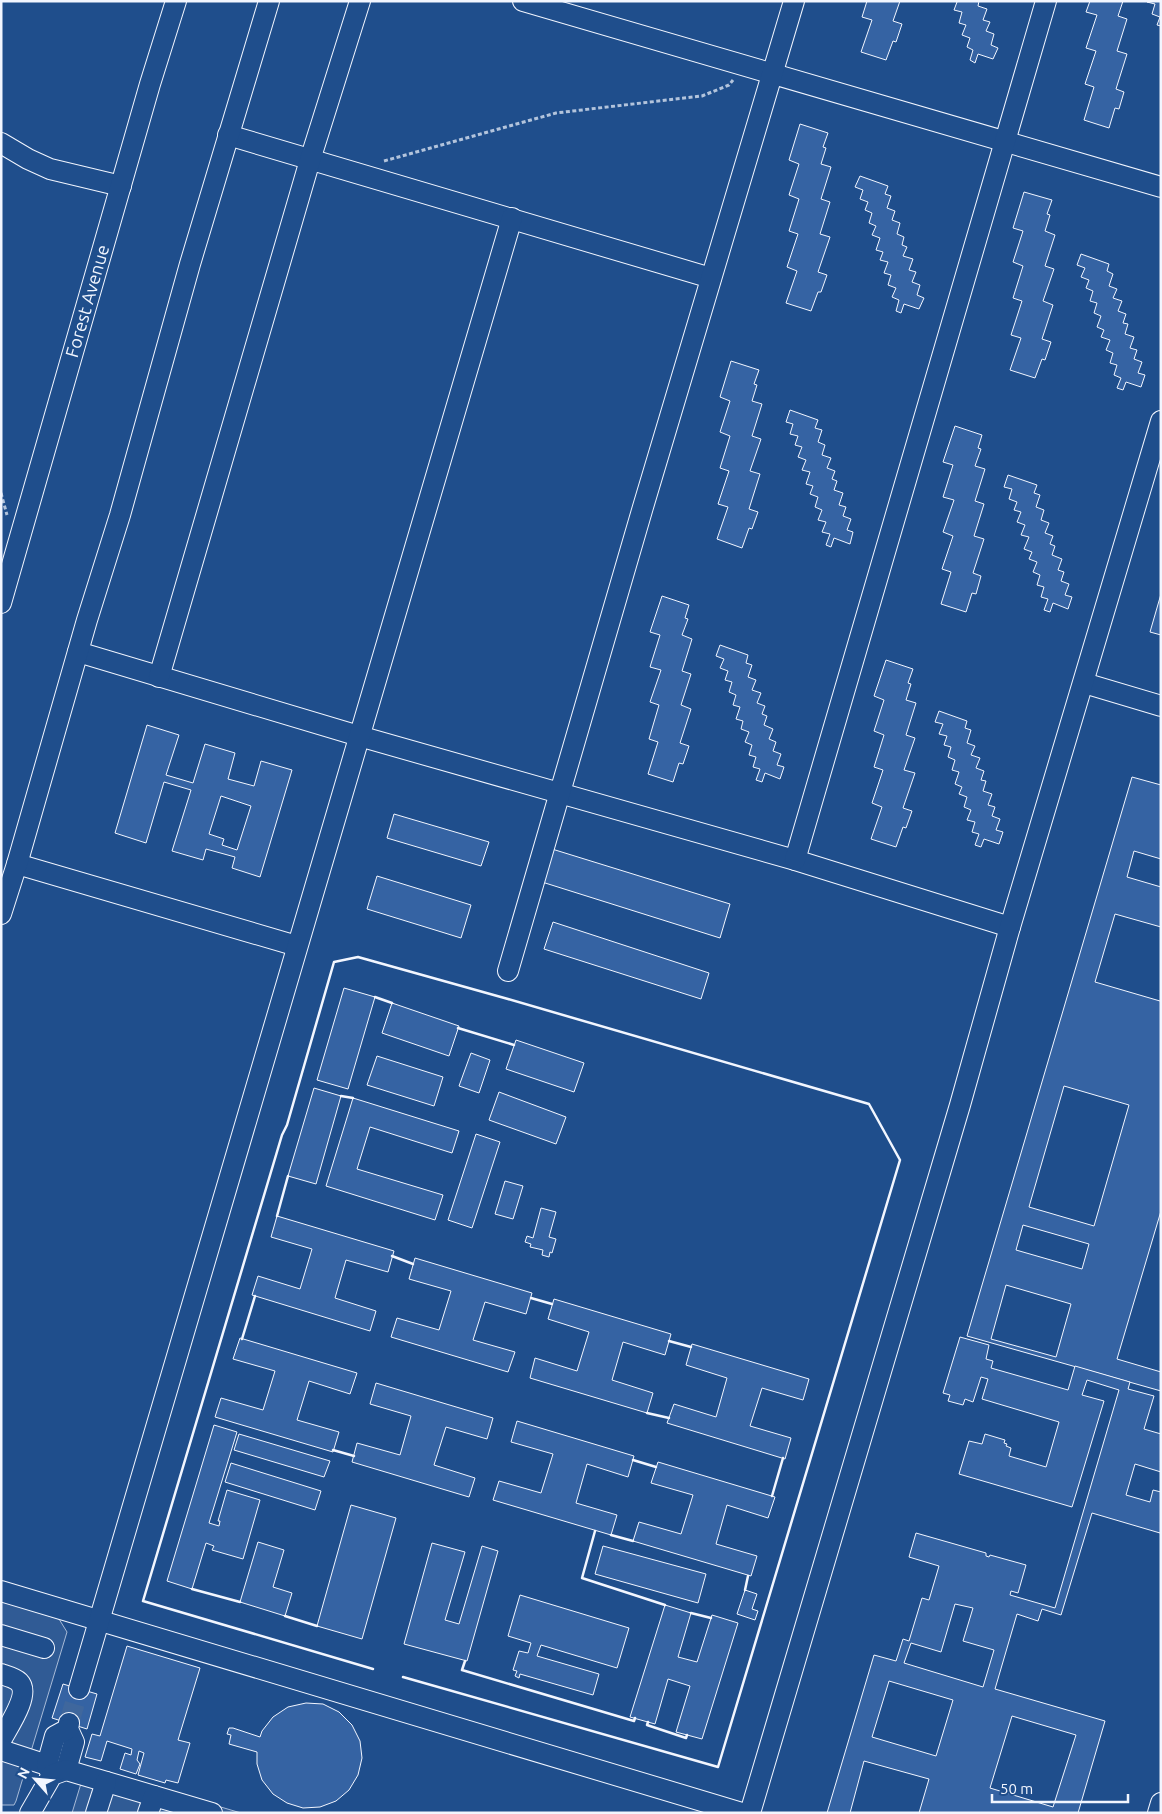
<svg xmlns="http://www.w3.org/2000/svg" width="1162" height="1814" font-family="Ubuntu,sans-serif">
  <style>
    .parking { fill: #305b95; stroke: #a8bbd7 }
    .building { fill: #3563a3; stroke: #f2f6ff; fill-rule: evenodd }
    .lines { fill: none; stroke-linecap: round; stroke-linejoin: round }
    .minor-tunnel { stroke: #3f679d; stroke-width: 20; stroke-dasharray: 20 10; stroke-linecap: butt }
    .minor-casing { stroke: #f2f6ff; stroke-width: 22 }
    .path { stroke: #b3c4dc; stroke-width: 3; stroke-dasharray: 4 2.5; stroke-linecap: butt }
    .minor { stroke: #1f4e8c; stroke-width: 20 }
    .wall { stroke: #f2f6ff; stroke-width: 2.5 }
    .labels { text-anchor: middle; stroke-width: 4; stroke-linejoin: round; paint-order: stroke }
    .street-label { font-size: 18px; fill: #f2f6ff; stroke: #1f4e8c }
  </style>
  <rect width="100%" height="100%" fill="#1f4e8c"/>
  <g class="parking">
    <polygon points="1,1601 59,1619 67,1632 16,1801 14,1805 1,1805"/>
    <polygon points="86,1767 241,1813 72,1813"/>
  </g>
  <g class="building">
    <polygon points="867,1 900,1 893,21 902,24 896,42 893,41 886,60 861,52 872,20 862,17"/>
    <polygon points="955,1 979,1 978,6 987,9 983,20 990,22 986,31 994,34 991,45 998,48 993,59 978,54 975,63 970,60 973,50 967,47 970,38 962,35 966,25 959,23 962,12 954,10 957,2"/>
    <polygon points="1090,1 1123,1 1118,16 1127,19 1117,51 1127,54 1116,89 1124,92 1119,109 1115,108 1109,128 1084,120 1094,87 1085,84 1096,51 1086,48 1097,15 1086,12"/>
    <polygon points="1161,1 1161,26 1157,25 1160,17 1152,14 1155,4 1147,2"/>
    <polygon points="800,124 828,133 823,147 826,148 821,164 831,167 821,199 830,202 820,234 830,237 818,272 827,275 821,292 818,292 811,311 786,303 797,271 787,267 798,234 789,231 799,199 789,195 799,164 789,160"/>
    <polygon points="860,176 888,186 885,194 891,196 887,208 895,211 892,220 900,223 897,234 904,237 902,245 907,247 903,256 913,259 909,270 916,272 912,282 920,285 917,295 924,298 919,309 904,304 901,313 896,311 899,300 892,297 896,288 888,285 891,275 884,273 888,262 880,260 883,252 876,250 880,238 872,235 876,226 869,223 872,213 865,210 868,202 860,199 863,190 855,187"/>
    <polygon points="1024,192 1052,200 1047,214 1050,215 1045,231 1055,235 1045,266 1054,269 1043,301 1053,305 1042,339 1051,342 1045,360 1042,359 1035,378 1010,370 1021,338 1011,335 1022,301 1013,298 1023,266 1013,262 1023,231 1013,228"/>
    <polygon points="1081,254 1109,264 1107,271 1113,274 1109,286 1117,289 1113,298 1122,301 1118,311 1126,314 1123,323 1128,324 1125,334 1134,337 1130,348 1137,350 1134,359 1142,362 1138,373 1145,375 1141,387 1126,382 1123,390 1117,388 1121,378 1114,375 1117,365 1110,363 1113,353 1106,350 1110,340 1101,337 1104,330 1097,327 1101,316 1094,313 1097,303 1090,301 1093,291 1086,288 1089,280 1081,277 1085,268 1077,265"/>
    <polygon points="731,361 759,370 754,384 757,385 752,401 762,404 752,436 761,439 750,471 760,474 749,509 758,512 752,529 749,528 742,548 717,539 728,507 718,504 729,471 720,468 730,436 720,432 730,401 720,397"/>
    <polygon points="790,410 818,420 815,428 822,430 818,442 825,445 822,455 831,458 827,468 835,471 832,479 837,481 834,490 843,493 839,505 846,507 843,516 851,519 847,530 853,532 850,544 834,538 831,547 826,545 830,534 822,532 826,522 818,520 822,510 815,507 818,497 810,494 813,486 806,484 810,472 802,470 806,460 798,457 802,447 795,445 798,436 790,434 793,424 786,422"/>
    <polygon points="955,426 982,435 978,448 981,449 975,466 985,469 975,501 984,504 974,536 984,539 973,573 981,576 976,594 972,593 966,612 941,604 951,572 942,569 953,536 943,532 954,500 943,497 953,465 943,462"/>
    <polygon points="1008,475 1037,485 1034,493 1040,495 1036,507 1044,510 1041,520 1049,523 1045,533 1053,536 1050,544 1055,546 1052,555 1062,559 1058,570 1064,572 1061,581 1069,584 1065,595 1072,597 1068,609 1053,603 1050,612 1044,610 1048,599 1041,597 1044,587 1037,585 1040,575 1033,572 1037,562 1029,559 1032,552 1024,549 1029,537 1021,535 1025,525 1017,522 1021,512 1014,510 1017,502 1009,499 1012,489 1004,487"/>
    <polygon points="1161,594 1161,635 1150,632"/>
    <polygon points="662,596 689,605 685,618 688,619 682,635 692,639 682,671 691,674 681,705 691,709 680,743 689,746 683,764 679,763 673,782 648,774 658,742 649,739 659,705 650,702 661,670 650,667 660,635 650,632"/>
    <polygon points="720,645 748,655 746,663 752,665 748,677 756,680 752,690 761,693 757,703 765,706 762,714 767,716 764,725 773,729 769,739 776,742 773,751 781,754 777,765 784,767 780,779 765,773 762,782 756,780 760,769 753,767 756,757 749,755 752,745 745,742 749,732 741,729 743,721 736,719 740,707 733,705 736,695 729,692 732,682 725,680 728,671 720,668 724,659 716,656"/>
    <polygon points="886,660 913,669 908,683 911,684 906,700 916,703 906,735 915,738 904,770 915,773 903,808 912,811 906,828 903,827 896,847 871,839 882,807 872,803 883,770 874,767 884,735 874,731 884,700 874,696"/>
    <polygon points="939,711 967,721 965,728 971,730 967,743 975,746 971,755 980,758 976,768 984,771 981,780 986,781 983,791 992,794 988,805 995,807 992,816 1000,819 996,830 1003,832 999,844 984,839 981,847 975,845 979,834 972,832 975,822 967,820 971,810 964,807 967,797 959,794 962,787 955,784 959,772 952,770 955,760 948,757 951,747 944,745 947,736 939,734 943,724 935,722"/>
    <path d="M 147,725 L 179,735 L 166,775 L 193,783 L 205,744 L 235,753 L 228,779 L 254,786 L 261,761 L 292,770 L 260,877 L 232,868 L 235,857 L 206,849 L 203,860 L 172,851 L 191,790 L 164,782 L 146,843 L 115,833 ZM 221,796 L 251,806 L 237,850 L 222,845 L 224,839 L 209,834 Z"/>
    <path d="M 1132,777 L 1161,785 L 1161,859 L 1134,851 L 1127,877 L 1161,887 L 1161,927 L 1115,914 L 1095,982 L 1160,1001 L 1161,1000 L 1161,1211 L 1117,1359 L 1161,1372 L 1161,1391 L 967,1336 ZM 1064,1086 L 1129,1105 L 1094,1226 L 1029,1207 ZM 1023,1225 L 1089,1244 L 1082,1269 L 1016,1250 ZM 1006,1285 L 1071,1304 L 1056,1357 L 991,1339 Z"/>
    <polygon points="394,814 489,842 481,866 387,838"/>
    <polygon points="552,849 730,904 720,938 542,882"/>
    <polygon points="377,876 471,905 461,938 367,909"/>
    <polygon points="553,922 709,973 701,999 544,949"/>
    <polygon points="344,988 375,997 348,1089 317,1080"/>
    <polygon points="392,1003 459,1026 449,1056 382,1033"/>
    <polygon points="516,1040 584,1063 574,1092 506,1069"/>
    <polygon points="471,1053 490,1060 479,1093 459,1086"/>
    <polygon points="377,1056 443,1077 434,1106 367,1085"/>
    <polygon points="314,1088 341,1096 316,1184 288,1176"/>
    <polygon points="499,1092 566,1117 556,1144 489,1120"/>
    <polygon points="353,1098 459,1131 452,1153 370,1127 357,1169 443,1195 435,1220 326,1186"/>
    <polygon points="476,1134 500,1142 472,1228 448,1220"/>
    <polygon points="505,1181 523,1186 513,1219 495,1214"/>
    <polygon points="541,1208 556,1212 549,1237 556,1239 552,1253 550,1252 549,1257 542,1255 543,1250 530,1247 531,1244 525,1242 527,1236 533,1238"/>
    <polygon points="277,1216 394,1251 388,1272 346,1260 335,1298 376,1311 370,1331 252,1295 258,1276 300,1289 312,1249 271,1237"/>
    <polygon points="415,1258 532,1293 526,1314 485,1302 473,1340 515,1352 508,1372 391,1337 397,1318 439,1330 451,1291 409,1279"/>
    <polygon points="554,1299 671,1334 665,1355 623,1342 612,1380 653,1393 647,1413 530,1378 535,1358 577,1371 589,1332 548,1319"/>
    <path d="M 960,1337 L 989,1345 L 986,1359 L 993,1361 L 991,1368 L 1068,1390 L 1075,1366 L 1130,1382 L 1128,1389 L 1154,1396 L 1144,1429 L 1161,1434 L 1161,1472 L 1135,1464 L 1126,1495 L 1150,1502 L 1153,1490 L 1161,1492 L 1161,1532 L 1160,1533 L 1092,1513 L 1061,1615 L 1042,1609 L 1038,1621 L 1017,1614 L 995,1689 L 1105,1721 L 1078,1813 L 919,1813 L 929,1779 L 864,1761 L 850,1813 L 827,1813 L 874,1655 L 896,1661 L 903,1639 L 909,1641 L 922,1598 L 929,1600 L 939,1566 L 909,1557 L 916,1533 L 986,1553 L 986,1556 L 989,1557 L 990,1555 L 1026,1565 L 1018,1593 L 1011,1591 L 1010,1595 L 1055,1608 L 1119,1390 L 1087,1380 L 1082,1395 L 1104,1401 L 1072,1507 L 959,1474 L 969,1441 L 982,1444 L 985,1434 L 1005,1440 L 1004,1443 L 1007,1444 L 1006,1446 L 1011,1448 L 1009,1456 L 1046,1467 L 1059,1422 L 982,1399 L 988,1379 L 981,1377 L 973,1402 L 965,1399 L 963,1405 L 948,1401 L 950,1395 L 943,1393 ZM 955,1604 L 973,1608 L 963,1641 L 994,1650 L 983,1687 L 904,1663 L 911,1643 L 941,1652 ZM 889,1681 L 953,1700 L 936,1756 L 872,1737 ZM 1012,1716 L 1076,1735 L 1053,1807 L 990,1788 Z"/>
    <polygon points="240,1338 357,1373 350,1394 309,1381 297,1420 339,1432 333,1452 215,1417 221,1398 263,1410 275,1371 233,1359"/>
    <polygon points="692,1344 809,1379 803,1400 762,1388 750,1426 791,1438 785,1459 667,1423 674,1404 716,1417 727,1378 686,1365"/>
    <polygon points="376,1383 493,1418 487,1439 446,1427 434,1465 475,1478 469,1497 352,1462 357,1443 400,1455 411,1416 370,1404"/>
    <polygon points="517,1421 634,1456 628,1477 587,1464 576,1503 617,1515 611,1535 493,1500 499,1481 541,1493 553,1454 511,1442"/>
    <polygon points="214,1425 237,1432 209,1523 219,1526 220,1521 218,1521 227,1490 260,1500 243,1559 212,1550 214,1546 206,1543 192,1589 167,1581"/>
    <polygon points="239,1434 330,1461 324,1477 234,1450"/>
    <polygon points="658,1462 775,1497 768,1518 727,1505 716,1544 757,1556 751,1576 633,1541 639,1522 681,1534 693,1495 651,1483"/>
    <polygon points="231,1463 321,1491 315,1510 225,1482"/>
    <polygon points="351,1505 396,1518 362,1639 317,1626"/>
    <polygon points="258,1542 284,1550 273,1587 292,1593 285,1616 240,1602"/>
    <polygon points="432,1543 465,1552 445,1620 459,1624 482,1546 498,1551 467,1661 404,1644"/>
    <polygon points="603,1546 706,1574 698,1603 595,1574"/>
    <polygon points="745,1590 757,1594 752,1609 758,1611 755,1620 737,1614"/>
    <polygon points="520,1595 629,1628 617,1668 541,1645 537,1656 599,1674 593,1695 520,1674 519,1678 515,1676 517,1671 513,1670 519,1651 528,1653 531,1643 508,1636"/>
    <polygon points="665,1605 691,1613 678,1657 697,1662 712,1615 738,1623 702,1739 676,1732 690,1686 668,1679 655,1724 630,1717"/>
    <polygon points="127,1646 200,1668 178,1740 190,1743 178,1783 166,1780 165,1783 138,1775 144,1753 139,1751 137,1760 140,1764 136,1774 120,1769 125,1753 131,1755 132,1749 107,1741 101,1761 85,1757 92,1734 100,1736"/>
    <polygon points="63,1684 97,1694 87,1729 52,1718"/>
    <polygon points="306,1703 323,1704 339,1712 352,1725 360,1741 362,1758 358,1775 349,1790 336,1801 320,1807 303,1808 287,1803 273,1794 262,1780 257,1764 257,1752 229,1744 231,1735 227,1734 229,1728 233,1728 260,1737 262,1731 273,1717 288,1707"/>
  </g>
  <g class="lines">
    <polyline class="minor-tunnel" points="69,1723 79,1689"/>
    <defs>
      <g id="minor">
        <polyline points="523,1 1161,187"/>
        <polyline points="228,135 711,278"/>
        <polyline points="1,143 28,159 50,169 121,186"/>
        <path id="s1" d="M 1,603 L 150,84 L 176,1"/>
        <polyline points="78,652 359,736 795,860 1010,927"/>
        <polyline points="159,677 310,160 360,1"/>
        <polyline points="1084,683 1161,706"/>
        <polyline points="795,860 1046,1"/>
        <polyline points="17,864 297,946"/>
        <polyline points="1,914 17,864 87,620 120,515 190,264 269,1"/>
        <polyline points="508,971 643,507 794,1"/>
        <polyline points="1,1591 742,1813"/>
        <polyline points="1,1635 44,1648"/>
        <path d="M 1,1674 C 7,1676 15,1678 19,1682 C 31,1694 8,1727 1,1740"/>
        <polyline points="79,1689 512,218"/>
        <polyline points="1,1750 47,1765"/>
        <polyline points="66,1770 74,1742 68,1729 69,1723"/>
        <polyline points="52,1775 47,1765 55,1736 68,1729"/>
        <polyline points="30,1813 52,1775 66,1770 212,1813"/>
        <polyline points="96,1813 106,1782"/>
        <polyline points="148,1813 154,1796"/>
        <polyline points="750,1813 960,1105 1010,927 1161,421"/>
        <polyline points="1158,1813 1161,1803"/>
      </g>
    </defs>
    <use href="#minor" class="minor-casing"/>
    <g class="path">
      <polyline points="384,161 556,113 702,96 729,85 733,80"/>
      <polyline points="1,493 7,515"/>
    </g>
    <use href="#minor" class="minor"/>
    <g class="wall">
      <polyline points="375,997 392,1003"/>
      <polyline points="458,1028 514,1045"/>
      <polyline points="341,1096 353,1098"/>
      <polyline points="277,1216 288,1176"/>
      <polyline points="392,1256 413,1264"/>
      <polyline points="531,1298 552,1304"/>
      <polyline points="242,1339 255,1296"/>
      <polyline points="669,1341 691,1347"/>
      <polyline points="647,1413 669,1418"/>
      <polyline points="333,1450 354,1456"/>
      <polyline points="633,1460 656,1467"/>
      <polyline points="772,1496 783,1458"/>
      <polyline points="595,1531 582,1578 665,1605"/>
      <polyline points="611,1535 633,1541"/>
      <polyline points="192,1589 240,1602"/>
      <polyline points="745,1590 748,1576"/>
      <polyline points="691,1613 711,1618"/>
      <polyline points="285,1616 317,1626"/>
      <polyline points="465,1661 462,1670 634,1721 635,1718"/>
      <polyline points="373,1669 143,1601 282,1135 287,1125 334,962 358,957 508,999 869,1104 900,1160 718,1767 403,1677"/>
      <polyline points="648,1722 647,1725 686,1738 687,1735"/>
    </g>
  </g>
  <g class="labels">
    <g class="street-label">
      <text dy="6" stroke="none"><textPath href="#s1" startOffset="314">Forest Avenue</textPath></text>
    </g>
  </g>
  <rect width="1162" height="1814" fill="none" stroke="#f2f6ff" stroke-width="5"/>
  <g transform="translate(35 1779) rotate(297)" stroke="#1f4e8c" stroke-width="4" paint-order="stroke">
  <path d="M0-4L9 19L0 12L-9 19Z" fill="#f2f6ff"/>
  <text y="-8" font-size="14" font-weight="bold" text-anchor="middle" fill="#f2f6ff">N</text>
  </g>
  <path d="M992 1794v8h136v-8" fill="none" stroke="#f2f6ff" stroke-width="2.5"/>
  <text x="1000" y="1794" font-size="15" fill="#f2f6ff" stroke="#1f4e8c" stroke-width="4" paint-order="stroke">50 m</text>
</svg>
